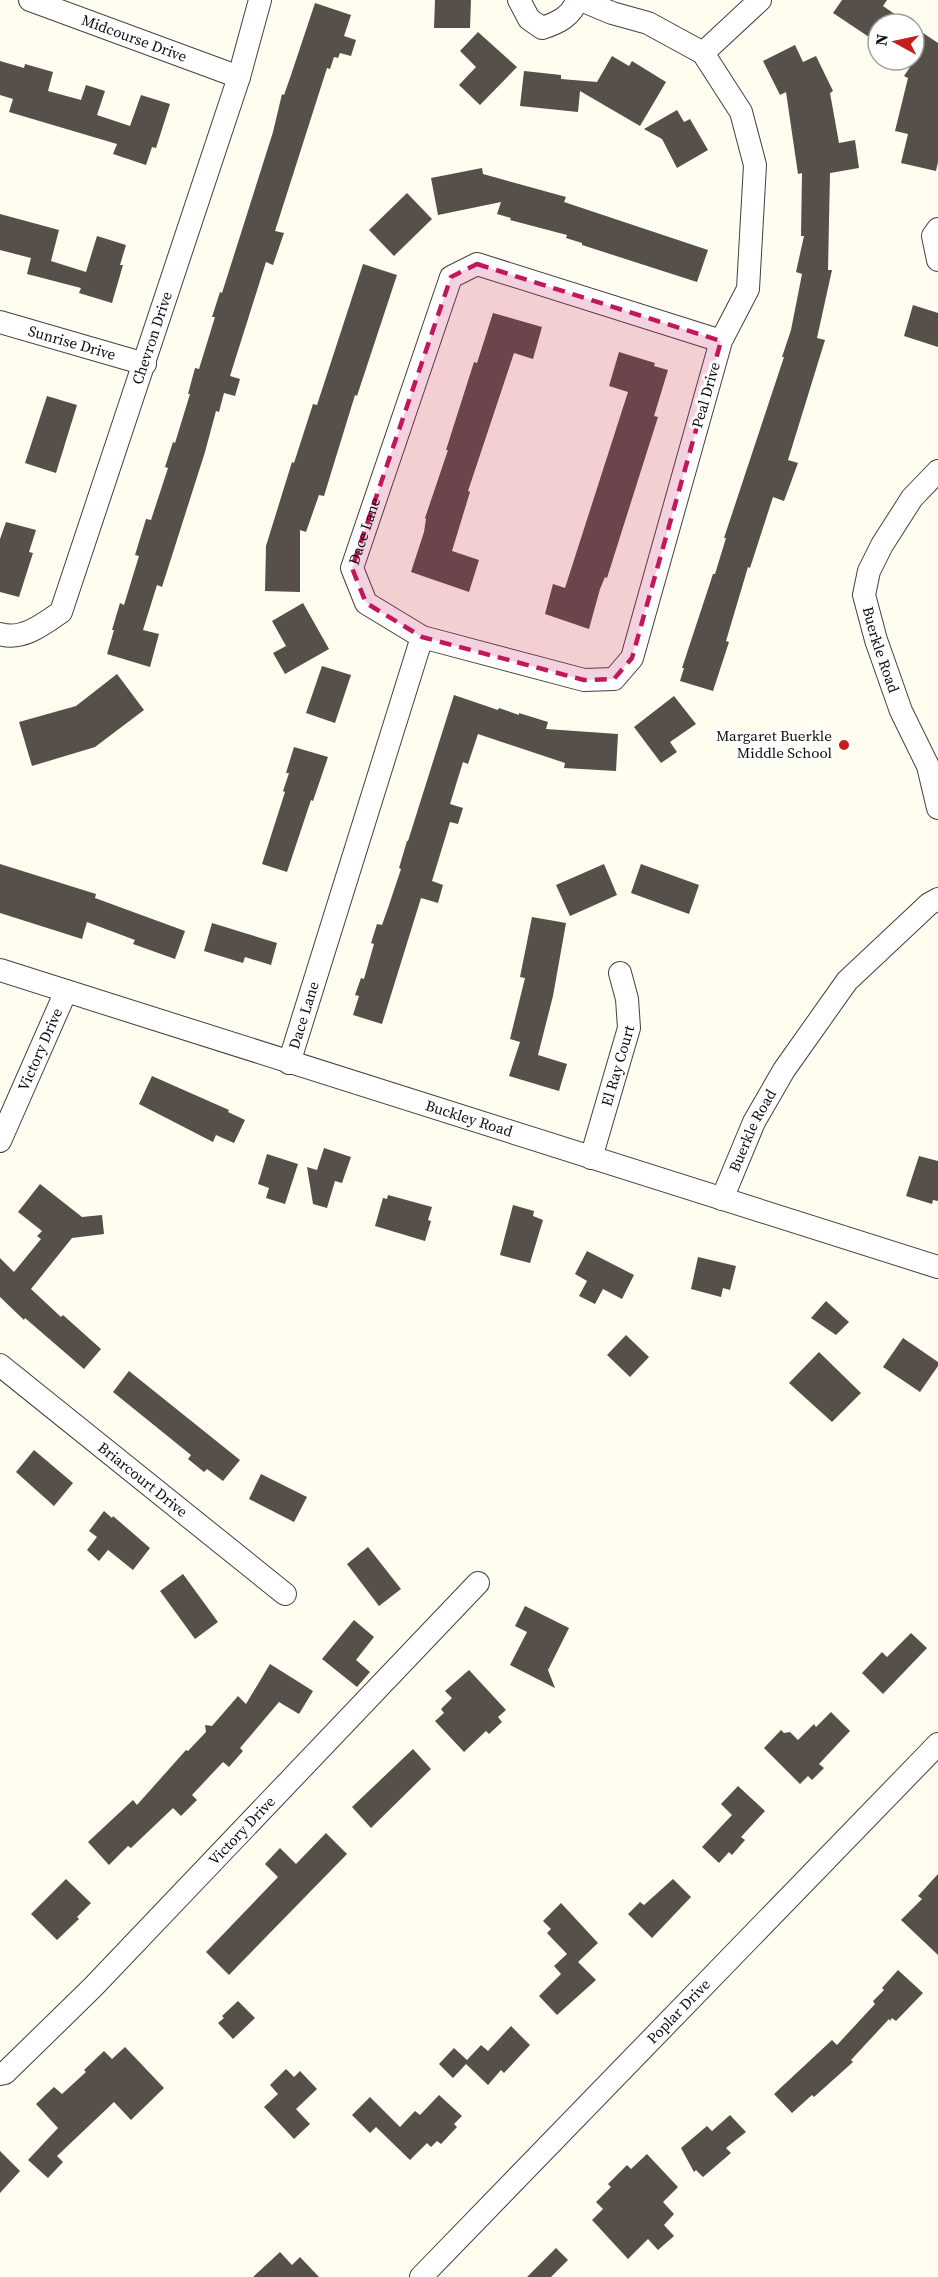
<svg xmlns="http://www.w3.org/2000/svg" width="938" height="2277" font-family="'Source Serif 4',serif">
  <style>
    .building { fill: #574f49 }
    .lines { fill: none; stroke-linecap: round; stroke-linejoin: round }
    .minor-casing { stroke: #414141; stroke-width: 24 }
    .minor { stroke: #fff; stroke-width: 22 }
    .marked { fill: #c2185b; fill-opacity: 0.2; stroke: #c2185b; stroke-width: 4.5; stroke-dasharray: 12 8; stroke-linejoin: round }
    .poi-dot { fill: #c71e1d; stroke: #fff; stroke-width: 2 }
    .labels { text-anchor: middle; stroke-width: 6; stroke-linejoin: round; paint-order: stroke }
    .street-label { font-size: 15px; fill: #0e0e0e; stroke: #fff }
    .poi-label { font-size: 15px; fill: #0e0e0e; stroke: #fff; text-anchor: end }
  </style>
  <rect width="100%" height="100%" fill="#fffdef"/>
  <g class="building">
    <polygon points="435,0 471,0 470,28 434,28"/>
    <polygon points="842,0 887,0 883,6 909,24 878,24 878,43 833,13"/>
    <polygon points="315,3 351,15 344,36 356,40 351,56 340,53 338,58 334,57 330,69 327,68 275,231 284,233 273,265 266,262 230,376 240,379 235,396 224,393 219,412 216,411 205,452 162,587 157,585 143,630 159,634 150,667 107,654 114,630 112,630 120,603 124,605 139,556 135,555 146,519 151,520 168,468 165,467 173,442 175,443 190,394 188,394 195,368 199,369 215,317 212,317 220,292 222,293 273,132 282,94 284,95 290,78"/>
    <polygon points="914,27 938,43 938,162 936,171 901,163 908,134 895,131 908,78 904,76 914,61"/>
    <polygon points="478,32 517,67 480,105 459,85 476,67 460,51"/>
    <polygon points="795,45 803,62 816,56 833,91 830,93 839,143 855,140 859,168 830,173 828,270 832,270 817,338 825,340 788,460 798,463 784,501 773,497 750,568 748,567 726,641 729,642 713,691 680,681 684,668 682,668 713,574 715,574 726,538 724,538 784,357 782,357 791,330 802,274 796,272 804,236 801,236 802,173 798,174 786,92 780,95 763,61"/>
    <polygon points="612,56 629,66 632,61 666,82 640,126 580,91 578,112 520,106 524,71 561,75 561,79 597,82"/>
    <polygon points="0,61 24,68 25,64 53,72 48,91 81,100 86,85 105,91 97,115 130,126 141,95 170,104 156,148 152,147 146,165 113,154 117,144 9,112 13,99 0,95"/>
    <polygon points="677,110 684,122 690,119 708,150 677,168 662,139 644,129"/>
    <polygon points="482,168 483,174 566,197 564,202 708,250 697,282 582,245 582,243 566,238 567,235 510,220 511,218 497,214 501,202 438,215 431,178"/>
    <polygon points="407,193 432,219 394,256 369,230"/>
    <polygon points="0,214 59,230 51,261 86,272 97,236 126,245 120,265 123,265 112,303 79,293 81,288 27,274 31,258 0,250"/>
    <polygon points="363,264 397,275 357,396 355,395 324,496 319,495 306,532 300,530 300,592 265,591 266,546 292,462 294,463 313,404 317,405"/>
    <polygon points="913,305 938,313 938,347 904,336"/>
    <polygon points="493,313 542,327 533,359 514,353 468,491 470,492 452,551 479,560 469,592 411,572 424,532 426,519 425,518 448,450 446,450 474,362 477,363"/>
    <polygon points="619,352 655,363 654,366 668,370 654,416 658,417 607,578 605,577 600,589 589,629 545,614 553,584 565,588 628,392 609,386"/>
    <polygon points="47,396 77,405 56,473 25,463"/>
    <polygon points="6,522 36,530 29,552 33,553 19,597 0,592 0,539"/>
    <polygon points="303,603 329,649 285,674 273,653 286,646 272,621"/>
    <polygon points="322,666 351,675 335,723 306,713"/>
    <polygon points="117,674 144,710 95,747 32,766 19,722 76,706"/>
    <polygon points="454,695 498,710 499,708 519,715 519,713 548,722 546,729 618,734 616,771 564,768 565,763 478,734 468,764 463,762 450,804 463,808 458,824 450,822 432,881 443,885 438,903 421,898 382,1024 353,1015 359,996 355,995 361,978 364,979 374,944 371,943 377,924 382,925 388,908 401,869 399,868 407,841 408,841"/>
    <polygon points="674,696 696,724 670,742 677,752 661,763 634,727"/>
    <polygon points="294,747 328,757 313,801 311,800 287,872 262,864 285,792 283,791 289,773 286,773"/>
    <polygon points="0,864 96,894 95,898 185,931 175,959 133,944 135,940 87,922 82,939 0,913"/>
    <polygon points="604,864 617,895 570,916 556,885"/>
    <polygon points="641,864 699,885 689,914 631,893"/>
    <polygon points="532,917 566,923 553,996 538,1055 567,1064 559,1091 509,1076 520,1042 510,1039 525,978 520,977"/>
    <polygon points="212,923 277,943 271,965 245,957 243,963 204,951"/>
    <polygon points="152,1076 229,1110 228,1112 245,1120 234,1143 216,1135 213,1142 139,1104"/>
    <polygon points="324,1148 351,1157 342,1183 335,1181 327,1208 313,1204 307,1167 317,1170"/>
    <polygon points="267,1154 298,1164 285,1204 266,1198 269,1188 258,1184"/>
    <polygon points="919,1156 938,1161 938,1201 933,1200 932,1204 906,1196"/>
    <polygon points="40,1184 82,1217 102,1215 104,1234 72,1238 31,1289 61,1317 63,1315 101,1349 84,1369 25,1318 24,1320 0,1297 0,1258 14,1272 41,1239 37,1236 42,1231 18,1212"/>
    <polygon points="388,1195 432,1207 428,1220 431,1221 425,1241 375,1226 383,1198 387,1199"/>
    <polygon points="513,1205 534,1211 533,1216 543,1220 530,1263 500,1255"/>
    <polygon points="587,1251 634,1275 622,1299 603,1289 595,1304 579,1296 587,1281 575,1274"/>
    <polygon points="698,1257 736,1266 730,1290 723,1288 721,1297 691,1289"/>
    <polygon points="826,1301 849,1322 836,1335 811,1318"/>
    <polygon points="626,1335 649,1357 630,1377 607,1355"/>
    <polygon points="903,1338 938,1362 938,1366 920,1392 883,1367"/>
    <polygon points="819,1352 861,1393 832,1422 789,1383"/>
    <polygon points="129,1371 240,1460 223,1481 207,1469 204,1472 188,1459 191,1455 113,1392"/>
    <polygon points="34,1450 73,1483 54,1506 16,1472"/>
    <polygon points="261,1474 307,1497 294,1522 249,1499"/>
    <polygon points="104,1511 112,1518 113,1516 150,1548 133,1570 108,1550 99,1561 87,1550 97,1537 89,1531"/>
    <polygon points="368,1547 401,1589 379,1606 347,1564"/>
    <polygon points="183,1574 218,1622 195,1639 160,1591"/>
    <polygon points="525,1606 569,1628 548,1670 555,1688 510,1665 527,1632 515,1626"/>
    <polygon points="354,1620 374,1637 356,1660 370,1672 357,1687 322,1659"/>
    <polygon points="911,1633 927,1648 883,1694 862,1673 882,1652 887,1657"/>
    <polygon points="270,1664 313,1691 299,1714 279,1702 240,1748 243,1751 229,1767 223,1762 192,1795 197,1800 181,1816 173,1808 131,1848 128,1846 109,1865 88,1842 133,1800 137,1805 186,1750 188,1751 206,1732 205,1725 212,1726 238,1696 246,1704"/>
    <polygon points="469,1670 506,1710 498,1717 502,1722 489,1734 486,1731 464,1752 435,1721 444,1713 441,1709 452,1698 445,1691"/>
    <polygon points="831,1712 850,1731 819,1764 824,1768 812,1780 808,1776 800,1784 764,1748 781,1730 784,1733 790,1732 798,1740 814,1724 816,1727"/>
    <polygon points="413,1749 431,1769 371,1828 352,1807"/>
    <polygon points="738,1786 765,1811 741,1837 745,1840 732,1855 729,1852 719,1863 702,1847 732,1815 721,1804"/>
    <polygon points="326,1833 347,1854 229,1975 206,1952 278,1877 265,1864 280,1848 296,1864"/>
    <polygon points="938,1874 938,1955 901,1920 922,1899 918,1896"/>
    <polygon points="66,1879 91,1903 77,1917 79,1919 57,1940 31,1914"/>
    <polygon points="673,1879 691,1897 652,1938 628,1914 640,1902 644,1905"/>
    <polygon points="561,1903 598,1943 578,1962 596,1980 557,2015 539,1996 561,1974 554,1966 567,1954 547,1933 551,1929 543,1921"/>
    <polygon points="898,1970 923,1993 896,2021 892,2018 890,2021 889,2019 851,2060 853,2062 814,2097 812,2095 792,2113 774,2094 832,2040 837,2045 875,2004 873,2001 884,1990 882,1988"/>
    <polygon points="238,2001 255,2018 233,2039 218,2023 224,2018 222,2016"/>
    <polygon points="511,2026 530,2045 504,2073 501,2070 488,2085 466,2064 453,2078 439,2064 454,2048 467,2060 481,2045 488,2051"/>
    <polygon points="125,2047 164,2088 131,2120 114,2102 57,2156 63,2162 48,2178 28,2160 58,2128 36,2104 54,2087 62,2094 86,2072 84,2070 104,2051 112,2059"/>
    <polygon points="286,2069 294,2077 300,2071 317,2089 296,2109 310,2124 294,2139 264,2107 278,2094 270,2085"/>
    <polygon points="439,2095 462,2116 454,2124 457,2127 441,2144 437,2141 431,2147 427,2143 410,2160 376,2127 370,2133 352,2115 370,2097 400,2127 415,2111 420,2115"/>
    <polygon points="730,2115 746,2132 726,2148 731,2153 703,2177 696,2170 694,2172 681,2148 707,2126 712,2131"/>
    <polygon points="0,2151 20,2171 0,2193"/>
    <polygon points="647,2154 678,2187 663,2202 674,2214 664,2225 674,2236 658,2250 648,2239 628,2259 592,2220 603,2209 596,2202 611,2187 608,2184 627,2165 631,2169"/>
    <polygon points="556,2248 568,2260 551,2277 527,2277"/>
    <polygon points="280,2252 292,2265 300,2257 319,2277 253,2277"/>
  </g>
  <g class="lines">
    <defs>
      <g id="minor">
        <path id="s1" d="M 30,0 L 239,77"/>
        <path d="M 519,0 L 529,19 L 542,28 C 558,23 572,16 577,0"/>
        <path id="s2" d="M 581,0 L 612,13 L 648,23 L 703,53 L 741,112 L 755,165 L 748,289 L 721,341 L 632,658 L 614,679 L 584,680 L 422,637 L 366,603 L 352,568 L 451,277 L 477,264 L 721,341"/>
        <polyline points="703,53 760,0"/>
        <polyline points="938,229 933,236 938,260"/>
        <path id="s3" d="M 0,322 L 145,364"/>
        <path id="s4" d="M 938,471 L 912,498 L 882,545 L 869,571 L 864,595 L 876,640 L 901,711 L 928,766 L 938,808"/>
        <path id="s5" d="M 0,634 C 22,641 44,624 61,612 L 239,77 L 260,0"/>
        <path id="s6" d="M 0,970 L 938,1267"/>
        <path id="s7" d="M 289,1063 L 422,637"/>
        <path id="s8" d="M 0,1141 L 66,991"/>
        <path id="s9" d="M 591,1158 L 629,1028 L 627,999 L 620,973"/>
        <path id="s10" d="M 722,1199 L 754,1122 L 784,1070 L 847,981 L 929,904 L 938,899"/>
        <path id="s11" d="M 0,1365 L 285,1594"/>
        <path id="s12" d="M 0,2074 L 5,2073 L 93,1987 L 478,1583"/>
        <path id="s13" d="M 421,2277 L 938,1744"/>
      </g>
    </defs>
    <use href="#minor" class="minor-casing"/>
    <use href="#minor" class="minor"/>
  </g>
  <path class="marked" d="M 477,264 L 721,341 L 632,658 L 614,679 L 584,680 L 422,637 L 366,603 L 352,568 L 451,277 Z"/>
  <circle class="poi-dot" cx="844" cy="745" r="6"/>
  <g class="labels">
    <g class="street-label">
      <text dy="5" stroke="none"><textPath href="#s1" startOffset="111">Midcourse Drive</textPath></text>
      <text dy="5" stroke="none"><textPath href="#s5" startOffset="356">Chevron Drive</textPath></text>
      <text dy="5" stroke="none"><textPath href="#s3" startOffset="75">Sunrise Drive</textPath></text>
      <text transform="translate(706 395) rotate(-74)" y="5">Peal Drive</text>
      <text dy="5" stroke="none"><textPath href="#s2" startOffset="1138">Dace Lane</textPath></text>
      <text dy="5" stroke="none"><textPath href="#s4" startOffset="204">Buerkle Road</textPath></text>
      <text dy="5" stroke="none"><textPath href="#s7" startOffset="50">Dace Lane</textPath></text>
      <text dy="5" stroke="none"><textPath href="#s8" startOffset="100">Victory Drive</textPath></text>
      <text dy="5" stroke="none"><textPath href="#s9" startOffset="96">El Ray Court</textPath></text>
      <text dy="5" stroke="none"><textPath href="#s6" startOffset="492">Buckley Road</textPath></text>
      <text dy="5" stroke="none"><textPath href="#s10" startOffset="75">Buerkle Road</textPath></text>
      <text dy="5" stroke="none"><textPath href="#s11" startOffset="183">Briarcourt Drive</textPath></text>
      <text dy="5" stroke="none"><textPath href="#s12" startOffset="344">Victory Drive</textPath></text>
      <text dy="5" stroke="none"><textPath href="#s13" startOffset="370">Poplar Drive</textPath></text>
    </g>
    <g class="poi-label">
      <text x="832" y="741">Margaret Buerkle<tspan x="832" dy="17">Middle School</tspan></text>
    </g>
  </g>
  <g transform="translate(896 42) rotate(278)"><circle r="28" fill="#ffffff" stroke="#9f9f9f" stroke-width="1.5"/>
  <path d="M0-4.5L10 22L0 15L-10 22Z" fill="#c71e1d"/>
  <text y="-9" font-size="16" font-weight="bold" text-anchor="middle" fill="#0e0e0e">N</text>
  </g>
</svg>
